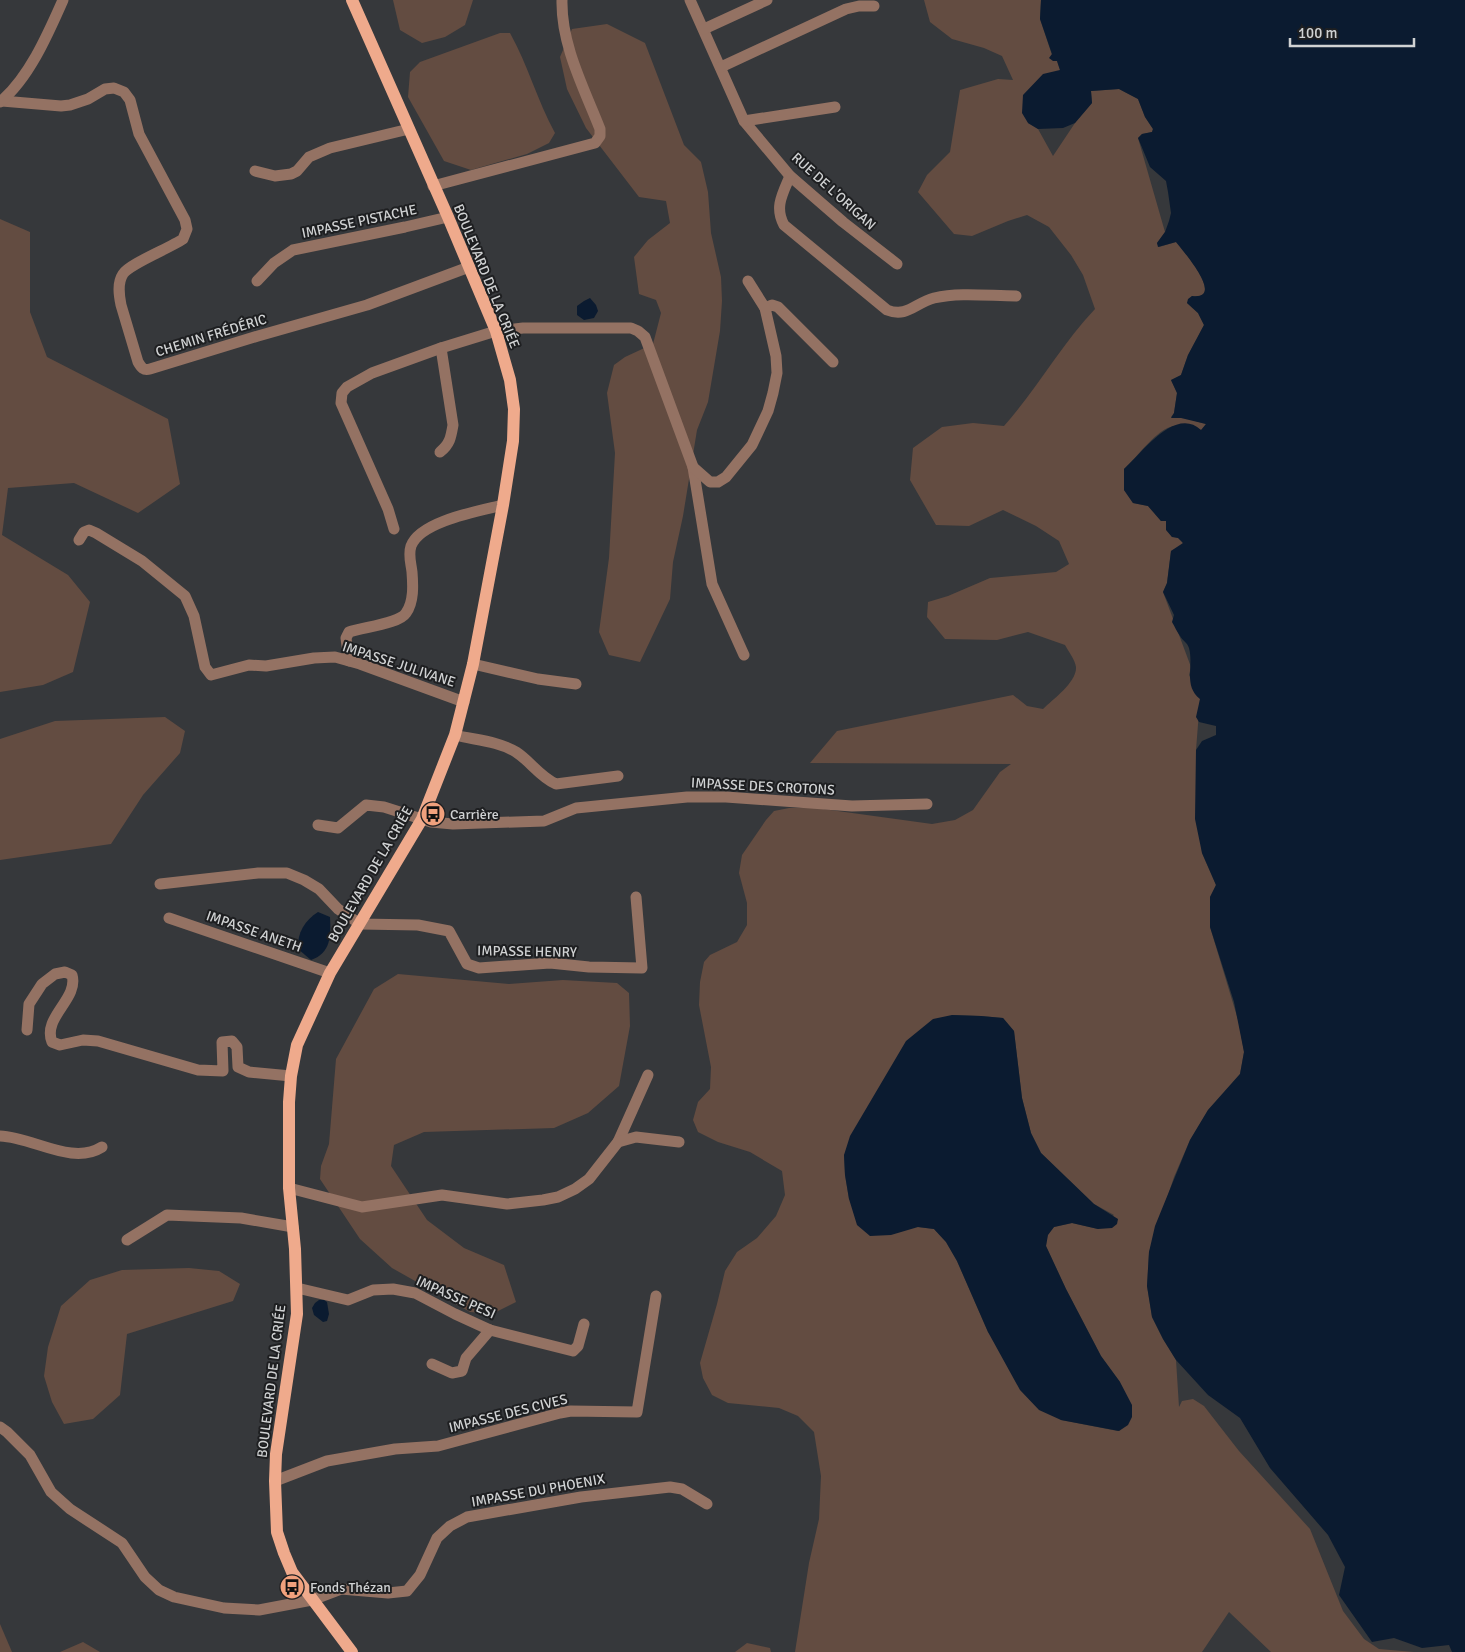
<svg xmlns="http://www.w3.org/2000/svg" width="1465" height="1652" font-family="Signika,sans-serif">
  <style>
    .green { fill: #634c41; fill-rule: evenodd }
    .water { fill: #0b1b30 }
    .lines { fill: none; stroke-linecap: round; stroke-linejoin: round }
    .minor { stroke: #947263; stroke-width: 11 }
    .major { stroke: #efaa8c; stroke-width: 12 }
    .labels { text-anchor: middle; stroke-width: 4; stroke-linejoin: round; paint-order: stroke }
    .street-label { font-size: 14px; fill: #d0d2d3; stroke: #1e1f21 }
    .poi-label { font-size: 14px; fill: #d0d2d3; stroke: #1e1f21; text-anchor: start }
  </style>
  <rect width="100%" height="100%" fill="#36383b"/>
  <g class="green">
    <polygon points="393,0 473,0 465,25 445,37 422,43 400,30"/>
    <path d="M 924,0 L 1041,0 L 1040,19 L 1052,55 L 1050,58 L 1057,61 L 1060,70 L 1028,123 L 1038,129 L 1053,156 L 1075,123 L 1092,103 L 1091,91 L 1119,89 L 1138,99 L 1145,117 L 1153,129 L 1152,132 L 1142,134 L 1138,138 L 1165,232 L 1157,243 L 1159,247 L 1176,242 C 1183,250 1226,300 1192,296 L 1187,303 L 1198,313 L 1204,325 L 1188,355 L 1181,375 L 1171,380 L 1177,393 L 1174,413 L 1171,417 L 1181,417 L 1206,424 L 1202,430 C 1193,429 1183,425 1174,426 C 1157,428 1137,458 1124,469 L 1124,490 L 1133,503 L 1148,506 L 1161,521 L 1166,521 L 1167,530 L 1172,537 C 1177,537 1182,538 1183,544 L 1171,551 L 1167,583 L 1163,592 L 1191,667 L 1189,675 L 1200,699 L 1196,750 L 1196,783 L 1202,853 L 1216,885 L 1210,897 L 1210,927 L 1239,1023 L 1244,1052 L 1240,1074 L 1208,1110 L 1190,1140 L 1174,1177 L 1149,1252 L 1147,1286 L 1152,1317 L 1163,1339 L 1176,1360 L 1179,1407 L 1182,1401 L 1193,1399 L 1204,1406 L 1239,1451 L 1310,1529 L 1343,1611 L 1364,1639 L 1379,1649 L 1414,1652 L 1271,1652 L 1229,1612 L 1202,1652 L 795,1652 L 809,1563 L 819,1519 L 821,1476 L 814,1432 L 798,1416 L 779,1408 L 728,1403 L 712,1395 L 703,1378 L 700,1363 L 717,1304 L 725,1271 L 737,1252 L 757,1238 L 776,1216 L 785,1195 L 782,1171 L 750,1152 L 718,1142 L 698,1132 L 693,1120 L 698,1102 L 710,1089 L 711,1067 L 699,1005 L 700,982 L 704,962 L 710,955 L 737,942 L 747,925 L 747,903 L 739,873 L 742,855 L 766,820 L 774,811 L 789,808 L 816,808 L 932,824 L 955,820 L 973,810 L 1000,772 L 1011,764 L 810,763 L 837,731 L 1013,695 L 1027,706 L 1043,709 C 1053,699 1077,682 1076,667 C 1075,660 1069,652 1065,645 L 1028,632 L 997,640 L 945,639 L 927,617 L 928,602 L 948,596 L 990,578 L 1056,572 L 1069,564 L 1059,541 L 1036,526 L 1003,510 L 969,526 L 936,525 L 910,480 L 913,448 L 942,427 L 973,423 L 1004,426 C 1037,389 1061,345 1095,309 L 1083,275 L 1071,255 L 1049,227 L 1027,215 L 1008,221 L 972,236 L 954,234 L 918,192 L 927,175 L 950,152 L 960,90 L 998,79 L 1013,80 L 1002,56 L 984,48 L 952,39 L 930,22 ZM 952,1015 L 981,1016 L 1003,1018 L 1014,1031 L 1022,1098 L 1031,1133 L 1041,1153 L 1094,1204 L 1114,1215 L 1098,1229 L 1072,1223 L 1054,1227 L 1047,1235 L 1046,1246 L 1066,1289 L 1101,1356 L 1120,1382 L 1118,1431 L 1061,1420 L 988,1332 L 957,1261 L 946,1242 L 934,1229 L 918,1227 L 849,1199 L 845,1175 L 844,1155 Z"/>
    <polygon points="607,24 645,43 684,145 701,162 708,192 711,233 721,277 722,301 720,331 708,402 697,430 683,516 673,562 670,599 640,662 609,655 599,632 609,558 615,453 607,393 614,365 625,357 653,344 661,313 656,300 639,294 634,257 648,240 670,223 666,201 639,197 586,128 567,89 560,57 572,29"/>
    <path d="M 500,33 L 510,33 C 528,65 537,100 555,133 L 549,143 L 527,154 L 471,170 L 444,161 L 408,97 L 410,72 L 420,62 Z"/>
    <polygon points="0,219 30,232 30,312 47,357 168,419 180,484 138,513 74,483 8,488 2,535 68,575 90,602 73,672 43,685 0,692"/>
    <polygon points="165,717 185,731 180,753 143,795 111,844 0,860 0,739 55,721"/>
    <polygon points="398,974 509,984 563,980 617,983 629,993 630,1026 619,1086 588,1113 554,1128 424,1132 394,1145 391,1166 427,1220 464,1248 504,1265 516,1302 492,1314 470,1312 392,1268 360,1239 320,1179 321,1166 329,1144 336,1059 374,989"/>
    <polygon points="189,1268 219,1271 240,1284 233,1301 127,1334 120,1395 93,1419 64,1424 52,1402 44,1376 48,1347 61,1306 90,1280 122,1270"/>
    <polygon points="0,1624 12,1652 0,1652"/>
    <polygon points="83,1642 100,1652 60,1652"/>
    <polygon points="747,1643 770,1648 771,1652 735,1652"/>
  </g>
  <g class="water">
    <path d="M 1041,0 L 1465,0 L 1465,1652 L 1452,1652 L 1449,1645 L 1422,1648 L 1394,1638 L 1372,1642 L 1339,1595 L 1345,1567 L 1328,1535 L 1270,1468 L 1240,1418 L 1208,1395 L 1176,1360 L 1163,1339 L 1152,1317 L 1147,1286 L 1149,1252 L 1155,1226 L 1190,1140 L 1208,1110 L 1240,1074 L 1244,1052 L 1234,1002 L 1210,927 L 1210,897 L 1216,885 L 1202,853 L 1195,819 L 1196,750 L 1202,741 L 1216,735 L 1216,726 L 1199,722 L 1196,717 L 1200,699 C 1183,685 1194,667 1189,648 C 1187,642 1183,641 1180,636 C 1177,632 1175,627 1172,622 L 1174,615 L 1163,592 L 1167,583 L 1171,551 L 1183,543 L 1178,538 L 1172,537 L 1166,530 L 1166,521 L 1161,521 L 1148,506 L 1133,503 L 1124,490 L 1124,469 C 1142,453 1175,406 1201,430 L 1206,424 L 1181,418 L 1171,418 L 1174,413 L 1177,393 L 1171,380 L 1181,375 L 1188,355 L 1204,325 L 1198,313 L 1187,303 L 1188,299 L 1192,296 C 1226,300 1183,251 1176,242 L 1158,247 L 1157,243 L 1165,232 L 1169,221 L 1171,213 L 1168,192 L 1166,181 L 1150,167 L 1138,138 L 1142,134 L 1152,132 L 1153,129 L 1145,117 L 1138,99 L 1119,89 L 1091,91 L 1092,103 L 1075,123 L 1063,128 L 1038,129 L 1028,123 L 1022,113 L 1023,95 L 1043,74 L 1060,70 L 1057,61 L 1053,61 L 1049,58 L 1052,54 L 1040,19 Z"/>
    <polygon points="590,298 596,305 598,311 594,318 584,320 577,315 577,306 584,301"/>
    <path d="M 318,912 L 330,917 C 331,936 331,953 311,960 L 298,949 C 297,933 305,920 318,912 Z"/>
    <polygon points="952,1015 981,1016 1003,1018 1014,1031 1022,1098 1031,1133 1041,1153 1094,1204 1118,1219 1117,1224 1112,1228 1098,1229 1072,1223 1054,1227 1048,1235 1046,1246 1066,1289 1101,1356 1120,1382 1132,1405 1132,1417 1128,1425 1119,1431 1061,1420 1039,1410 1020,1390 988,1332 957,1261 946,1242 934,1229 918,1227 891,1235 870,1236 857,1225 849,1199 845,1175 844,1155 850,1136 906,1041 933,1019"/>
    <polygon points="319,1300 324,1300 327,1302 329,1314 327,1321 323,1322 314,1315 312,1308 315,1303"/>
  </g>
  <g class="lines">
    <g class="minor">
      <polyline points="690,0 744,121 790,176 843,222 897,264"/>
      <polyline points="704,29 767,0"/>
      <polyline points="721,67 846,9 859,6 874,6"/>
      <path d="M 2,101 L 61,106 L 70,105 L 88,99 L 105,89 L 114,88 L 124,92 L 130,100 L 139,134 L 185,220 L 187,229 L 183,239 C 170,248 129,264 123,274 C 117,283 119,295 121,305 L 138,362 C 141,367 143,371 150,369 L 258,336 L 367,305 L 469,267"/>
      <path d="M 0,102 C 29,78 48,34 63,0"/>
      <polyline points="744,121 835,107"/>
      <polyline points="255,171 275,176 291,174 297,171 309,157 330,148 409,129"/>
      <path d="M 790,176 C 783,193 774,207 784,225 L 887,310 C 907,318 915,303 934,298 C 960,292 990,296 1016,296"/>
      <path d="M 433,186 L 595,143 L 600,136 L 600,129 C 584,88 561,45 562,0"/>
      <polyline points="257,281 274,263 293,250 405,227 448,217"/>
      <polyline points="765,308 772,305 778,307 833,362"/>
      <path d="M 440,452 C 450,444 451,437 453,425 L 441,348"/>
      <polyline points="693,467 712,584 744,655"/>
      <polyline points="394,529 388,509 341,403 342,393 347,387 372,373 441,348 496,331 523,328 631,328 638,331 645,337 693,467 710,482 718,482 726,477 752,445 768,411 773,393 777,373 776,356 765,308 748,281"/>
      <polyline points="79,540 84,532 89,530 96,533 142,561 185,596 194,616 205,667 211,675 249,665 266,666 314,658 335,657 360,664 464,702"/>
      <path d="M 349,661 L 346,638 L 349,632 C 363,627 399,624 406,613 C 414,602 413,585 412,572 C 411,563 408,555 411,546 C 420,521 479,511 503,505"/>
      <polyline points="473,664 538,679 576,684"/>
      <path d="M 455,735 C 475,740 498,741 516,752 C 530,761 540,777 556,784 L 618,776"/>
      <polyline points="318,825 338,828 366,805 384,807 431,822 453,824 544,821 576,808 687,797 726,797 852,806 927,804"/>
      <polyline points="160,884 258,873 287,873 304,880 319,889 338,909 360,924 418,925 449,931 467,964 479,968 550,963 589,967 642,968 636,897"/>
      <polyline points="169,918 330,973"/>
      <path d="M 27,1030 L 29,1004 L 42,984 L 55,974 L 65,972 L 72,975 C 79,999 42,1017 52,1042 L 60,1045 L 83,1040 L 98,1041 L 198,1070 L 223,1071 L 222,1042 L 232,1041 L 237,1047 L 238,1067 L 249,1072 L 291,1076"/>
      <path d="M 0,1136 C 33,1137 72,1166 102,1147"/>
      <polyline points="618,1142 648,1075"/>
      <polyline points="289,1188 362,1207 442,1195 507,1204 543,1200 558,1197 575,1189 589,1179 618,1142 636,1137 679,1142"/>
      <polyline points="127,1240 167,1215 241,1218 293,1227"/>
      <polyline points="297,1288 348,1300 373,1290 393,1289 415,1293 455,1314 490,1330 573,1351 578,1346 584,1324"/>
      <polyline points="432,1364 452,1373 462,1371 466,1358 490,1330"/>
      <polyline points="0,1427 7,1432 30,1455 51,1492 70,1509 122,1543 145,1577 159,1590 174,1597 224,1608 259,1610 312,1600 341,1589 388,1593 407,1591 420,1575 437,1538 450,1526 467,1517 581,1497 670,1487 682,1489 707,1504"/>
      <polyline points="275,1481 327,1461 395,1449 438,1446 560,1413 571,1411 637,1412 656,1296"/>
    </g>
    <polyline class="major" points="352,1652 292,1572 284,1553 277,1532 275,1481 276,1454 297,1314 295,1249 289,1188 289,1102 291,1076 297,1045 330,973 422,819 455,735 473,664 503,505 513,441 514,409 510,380 496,331 448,217 352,0"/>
  </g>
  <defs>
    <symbol id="bus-disc" viewBox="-11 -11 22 22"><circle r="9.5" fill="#f1a17d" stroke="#1e1f21"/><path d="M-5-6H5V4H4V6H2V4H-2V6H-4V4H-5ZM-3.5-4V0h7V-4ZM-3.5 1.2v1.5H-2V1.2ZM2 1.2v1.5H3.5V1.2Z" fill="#111"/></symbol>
  </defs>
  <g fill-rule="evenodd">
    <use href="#bus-disc" x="419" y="800" width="28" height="28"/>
    <use href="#bus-disc" x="278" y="1573" width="28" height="28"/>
  </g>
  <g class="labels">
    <g class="street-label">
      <text transform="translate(834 191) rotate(42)" y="5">RUE DE L'ORIGAN</text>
      <text transform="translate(359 221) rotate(-12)" y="5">IMPASSE PISTACHE</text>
      <text transform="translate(487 276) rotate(68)" y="5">BOULEVARD DE LA CRIÉE</text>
      <text transform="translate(211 335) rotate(-17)" y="5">CHEMIN FRÉDÉRIC</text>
      <text transform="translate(399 664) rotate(18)" y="5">IMPASSE JULIVANE</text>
      <text transform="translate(763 786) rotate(3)" y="5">IMPASSE DES CROTONS</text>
      <text transform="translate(370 874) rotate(-60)" y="5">BOULEVARD DE LA CRIÉE</text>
      <text transform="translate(254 931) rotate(19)" y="5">IMPASSE ANETH</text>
      <text transform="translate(527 951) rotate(1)" y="5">IMPASSE HENRY</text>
      <text transform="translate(456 1297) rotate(24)" y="5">IMPASSE PESI</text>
      <text transform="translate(271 1381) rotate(-83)" y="5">BOULEVARD DE LA CRIÉE</text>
      <text transform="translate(508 1413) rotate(-14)" y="5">IMPASSE DES CIVES</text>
      <text transform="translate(538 1490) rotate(-10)" y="5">IMPASSE DU PHOENIX</text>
    </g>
    <g class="poi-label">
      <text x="450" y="819">Carrière</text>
      <text x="310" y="1592">Fonds Thézan</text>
    </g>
  </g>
  <path d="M1290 38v8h124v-8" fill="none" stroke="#d0d2d3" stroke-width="2.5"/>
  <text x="1298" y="38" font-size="15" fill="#d0d2d3" stroke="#1e1f21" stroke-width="4" paint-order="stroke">100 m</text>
</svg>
